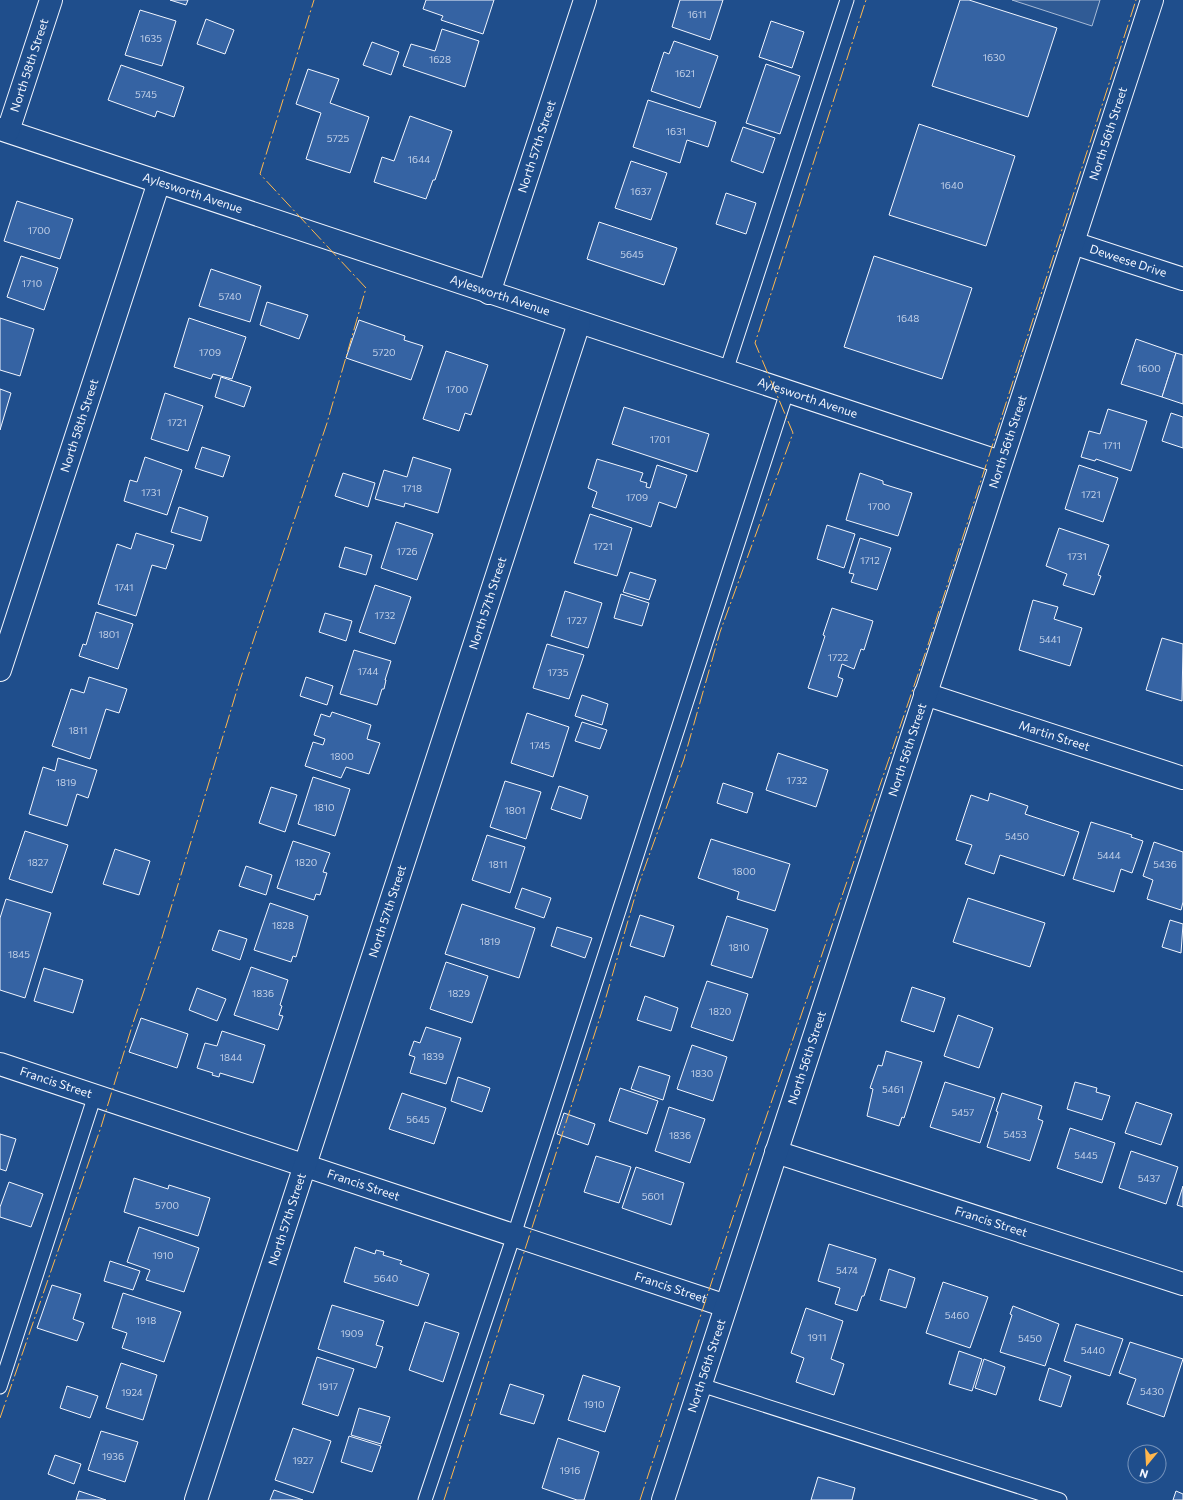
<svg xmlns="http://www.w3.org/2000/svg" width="1183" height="1500" font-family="Commissioner,sans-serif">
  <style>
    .parking { fill: #305b95; stroke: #a8bbd7 }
    .building { fill: #3563a3; stroke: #f2f6ff }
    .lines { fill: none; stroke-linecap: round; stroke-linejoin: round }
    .service-casing { stroke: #f2f6ff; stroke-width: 15 }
    .minor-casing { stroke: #f2f6ff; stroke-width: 24 }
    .secondary-casing { stroke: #f2f6ff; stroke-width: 24 }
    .service { stroke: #1f4e8c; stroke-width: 13 }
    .minor { stroke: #1f4e8c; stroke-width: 22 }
    .secondary { stroke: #1f4e8c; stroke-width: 22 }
    .power { stroke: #ffb74d; stroke-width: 1; stroke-dasharray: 14 3 2 3; stroke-linecap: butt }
    .labels { text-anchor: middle; stroke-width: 3; stroke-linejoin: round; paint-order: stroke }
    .number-label { font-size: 10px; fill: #c3d1e8 }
    .street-label { font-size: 12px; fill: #f2f6ff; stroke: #1f4e8c }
  </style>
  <rect width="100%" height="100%" fill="#1f4e8c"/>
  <polygon class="parking" points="1012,0 1100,0 1092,26"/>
  <g class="building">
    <polygon points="170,0 188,0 186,5"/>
    <polygon points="426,0 494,0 483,34 441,20 443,16 423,9"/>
    <polygon points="680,0 723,0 710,40 672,27"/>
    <polygon points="960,0 969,0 1057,28 1028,117 932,86"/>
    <polygon points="140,10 176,21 162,66 125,55"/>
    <polygon points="206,19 234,30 225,54 197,44"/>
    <polygon points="771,21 804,32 792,68 759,57"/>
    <polygon points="442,29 479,41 465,87 403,66 411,44 435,51"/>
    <polygon points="674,41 718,56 700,108 651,91 664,52 669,54"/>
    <polygon points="372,42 399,52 391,75 363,65"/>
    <polygon points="766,64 800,76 780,134 746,123"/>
    <polygon points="121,65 184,87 174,117 157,111 155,117 108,100"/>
    <polygon points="308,69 339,79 330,103 369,117 350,173 306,159 321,113 296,104"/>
    <polygon points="648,100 716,122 708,147 687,140 680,163 633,147"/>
    <polygon points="410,116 452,131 435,180 433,180 426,199 374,182 382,157 394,161"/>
    <polygon points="919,124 1015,156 986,246 889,215"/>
    <polygon points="743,127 775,138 763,173 731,161"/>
    <polygon points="631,161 667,173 651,220 615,208"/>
    <polygon points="726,193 756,203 746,234 716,224"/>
    <polygon points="17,201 73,219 60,259 4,241"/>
    <polygon points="599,222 677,248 664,285 587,259"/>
    <polygon points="21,256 58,268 44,310 7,297"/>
    <polygon points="874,256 972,288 942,379 844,347"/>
    <polygon points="211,269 261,286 250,322 199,306"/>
    <polygon points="267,302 308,315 299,339 260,325"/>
    <polygon points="0,318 34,329 20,376 0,370"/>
    <polygon points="189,318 246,337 232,379 213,374 211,379 174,367"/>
    <polygon points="359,320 405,336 404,340 423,346 411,380 346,358"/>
    <polygon points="1136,339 1176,353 1162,397 1121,384"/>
    <polygon points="446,351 488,365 471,415 465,413 459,431 423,419"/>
    <polygon points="1176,353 1183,355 1183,404 1162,397"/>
    <polygon points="221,377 251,387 244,407 215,397"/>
    <polygon points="0,389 11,393 0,430"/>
    <polygon points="165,393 203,406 188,451 151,439"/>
    <polygon points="624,407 709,434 697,472 612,444"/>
    <polygon points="1108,409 1147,421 1131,471 1096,459 1095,461 1081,457 1089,431 1100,434"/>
    <polygon points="1171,413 1183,417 1183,448 1162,441"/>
    <polygon points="202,447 230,456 223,477 195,468"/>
    <polygon points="145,457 182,470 167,515 124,501 130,480 137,482"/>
    <polygon points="413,457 451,469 438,513 405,503 404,507 375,499 384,470 407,477"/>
    <polygon points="597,459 643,473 640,481 647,483 646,487 650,488 657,465 687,475 676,508 659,502 651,527 592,507 597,492 588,488"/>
    <polygon points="1079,465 1118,478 1103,522 1065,509"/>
    <polygon points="343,473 375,483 368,507 335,496"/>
    <polygon points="860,473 883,481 883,484 912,493 898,536 846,520"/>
    <polygon points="179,507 208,517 201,541 171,532"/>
    <polygon points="590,514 632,528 617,576 574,563"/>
    <polygon points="396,522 433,534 417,580 381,568"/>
    <polygon points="827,525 855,534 844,568 817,559"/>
    <polygon points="1059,528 1109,545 1098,575 1101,576 1094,595 1063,585 1067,574 1046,566"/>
    <polygon points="136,533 174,545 166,569 152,565 136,616 98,604 117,544 131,549"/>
    <polygon points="860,538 891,548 877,590 851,582 854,574 849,573"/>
    <polygon points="345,547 372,555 366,575 339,567"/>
    <polygon points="630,572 656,580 649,600 623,592"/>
    <polygon points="375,585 411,597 395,644 359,632"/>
    <polygon points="565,591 602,603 588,648 551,636"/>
    <polygon points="621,594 649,603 642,626 614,618"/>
    <polygon points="1033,600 1058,607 1054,619 1082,628 1070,666 1019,650"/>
    <polygon points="832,608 873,621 864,650 861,649 854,669 842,664 838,677 843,679 837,697 808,688 825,636 823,635"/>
    <polygon points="96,612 133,624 118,669 79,656 83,644 86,645"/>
    <polygon points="325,613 352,621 346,641 319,632"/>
    <polygon points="1162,638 1183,644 1182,701 1146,690"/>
    <polygon points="547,644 584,655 569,699 533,688"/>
    <polygon points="354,650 391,661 385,680 386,680 384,689 382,689 377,705 340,694"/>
    <polygon points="89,677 127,689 119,713 106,709 90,759 52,746 71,689 84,693"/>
    <polygon points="306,677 333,686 327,705 300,696"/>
    <polygon points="582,695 608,704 602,725 575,716"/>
    <polygon points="332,712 371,725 367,739 380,743 369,774 346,767 341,778 305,766 313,742 323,745 325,739 314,735 321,714 330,717"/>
    <polygon points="527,713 569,727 553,777 511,763"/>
    <polygon points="582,722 607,730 600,749 575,741"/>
    <polygon points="778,753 828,770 816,807 766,790"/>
    <polygon points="58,758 97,770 88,798 77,794 67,826 29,814 43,767 55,771"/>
    <polygon points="313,777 350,789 335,836 298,824"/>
    <polygon points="505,781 541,792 526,839 490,827"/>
    <polygon points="723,783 753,793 747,813 717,803"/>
    <polygon points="559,786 588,796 581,819 551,809"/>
    <polygon points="271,787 297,795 285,832 259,823"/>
    <polygon points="990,793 1028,806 1025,814 1079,832 1064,876 1000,855 994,874 965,864 972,845 956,840 971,795 988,801"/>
    <polygon points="1091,822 1132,835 1131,837 1143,841 1132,873 1121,869 1114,892 1073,879"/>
    <polygon points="25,831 68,845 52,893 9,879"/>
    <polygon points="487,835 525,847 510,893 472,880"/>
    <polygon points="711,839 790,864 775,911 737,899 739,892 698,878"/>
    <polygon points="293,841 330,853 323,872 327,873 320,895 316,894 314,900 277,888"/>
    <polygon points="1154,842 1183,852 1183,902 1181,910 1147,899 1153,880 1143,876"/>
    <polygon points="115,849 150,861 139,895 103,884"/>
    <polygon points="246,866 272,875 266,895 239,886"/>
    <polygon points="522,888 551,898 544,918 515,908"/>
    <polygon points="968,898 1045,923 1030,967 953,942"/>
    <polygon points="6,899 51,913 25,998 0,990 0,918"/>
    <polygon points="270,903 308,916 296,957 293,956 291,962 254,950"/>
    <polygon points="462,904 535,928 519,978 445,954"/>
    <polygon points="640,915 674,926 664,957 630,946"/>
    <polygon points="727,916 768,929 752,978 711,965"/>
    <polygon points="1170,920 1183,924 1181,953 1162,947"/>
    <polygon points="557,927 592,938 585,958 551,946"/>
    <polygon points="219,930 247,939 240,960 212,950"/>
    <polygon points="446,962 488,976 472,1023 430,1009"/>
    <polygon points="251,967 288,980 280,1005 282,1006 279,1015 283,1016 278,1030 234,1015"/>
    <polygon points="44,968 83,980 73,1013 34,1001"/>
    <polygon points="707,981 748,994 733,1041 691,1027"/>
    <polygon points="912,987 945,998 934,1032 901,1021"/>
    <polygon points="197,988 226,999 217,1021 189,1010"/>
    <polygon points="645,996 678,1008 671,1031 637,1020"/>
    <polygon points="958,1015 993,1028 979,1068 944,1056"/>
    <polygon points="141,1018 188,1034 177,1068 129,1052"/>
    <polygon points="426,1027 461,1038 446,1084 410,1073 415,1057 409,1055 414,1041 420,1043"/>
    <polygon points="222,1031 265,1045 253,1083 220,1073 219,1077 212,1075 213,1073 197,1068 205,1043 217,1046"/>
    <polygon points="692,1045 727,1057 713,1101 677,1089"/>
    <polygon points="886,1051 922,1062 904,1118 902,1117 899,1126 867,1116 873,1089 870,1088 878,1065 882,1066"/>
    <polygon points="639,1066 670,1076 663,1100 631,1089"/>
    <polygon points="458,1077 490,1088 482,1112 451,1101"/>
    <polygon points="945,1082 995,1098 980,1143 930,1127"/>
    <polygon points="1075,1082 1097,1088 1096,1092 1110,1096 1102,1120 1067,1109"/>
    <polygon points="620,1088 658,1101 647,1134 609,1121"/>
    <polygon points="402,1093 446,1108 434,1144 389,1129"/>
    <polygon points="1002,1093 1042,1106 1038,1119 1043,1121 1030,1161 987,1147 998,1112 996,1111"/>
    <polygon points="1136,1102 1172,1114 1161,1145 1125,1133"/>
    <polygon points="669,1107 705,1119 690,1163 655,1151"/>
    <polygon points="564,1113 595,1124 588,1145 557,1134"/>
    <polygon points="1070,1128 1115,1143 1102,1183 1057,1168"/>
    <polygon points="0,1134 16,1139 6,1171 0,1169"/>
    <polygon points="1131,1151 1178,1167 1166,1204 1119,1188"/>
    <polygon points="596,1156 631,1167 619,1203 584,1192"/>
    <polygon points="636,1167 684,1183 671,1225 622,1208"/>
    <polygon points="134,1178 168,1189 169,1185 210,1198 198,1236 124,1212"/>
    <polygon points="9,1182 43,1194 31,1227 0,1217 0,1207"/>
    <polygon points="1183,1186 1183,1207 1177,1205"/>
    <polygon points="139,1227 199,1248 184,1292 146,1280 150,1270 127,1262"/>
    <polygon points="829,1244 876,1259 864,1296 862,1296 857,1311 835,1304 840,1288 818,1281"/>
    <polygon points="355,1247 375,1254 376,1250 384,1252 383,1255 402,1261 400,1264 429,1274 418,1306 344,1282"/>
    <polygon points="110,1261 140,1271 133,1290 104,1281"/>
    <polygon points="889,1269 915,1278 906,1308 880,1300"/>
    <polygon points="943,1282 988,1297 970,1348 926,1333"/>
    <polygon points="52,1285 81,1294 73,1319 84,1323 77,1341 37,1328"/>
    <polygon points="123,1293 181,1312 164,1362 122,1348 127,1333 112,1328"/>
    <polygon points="332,1305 384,1321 376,1345 383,1347 376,1368 318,1349"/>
    <polygon points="1013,1306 1059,1324 1045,1366 1000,1352 1012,1315 1010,1314"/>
    <polygon points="806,1308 843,1321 831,1359 844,1364 834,1395 796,1382 804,1358 791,1353"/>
    <polygon points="425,1322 459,1333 443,1382 409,1370"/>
    <polygon points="1076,1324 1123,1339 1110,1376 1064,1361"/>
    <polygon points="1130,1342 1183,1359 1164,1417 1127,1404 1136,1379 1119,1373"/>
    <polygon points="959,1351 982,1359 972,1391 949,1384"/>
    <polygon points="317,1357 354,1369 338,1416 302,1404"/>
    <polygon points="984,1359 1005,1367 996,1395 975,1388"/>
    <polygon points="121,1363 157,1375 143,1420 106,1408"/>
    <polygon points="1049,1368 1071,1376 1061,1407 1039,1400"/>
    <polygon points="583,1375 620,1387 605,1432 568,1420"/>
    <polygon points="510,1384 544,1395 534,1424 500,1414"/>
    <polygon points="67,1386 98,1396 90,1418 60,1408"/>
    <polygon points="359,1408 390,1417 381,1444 351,1435"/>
    <polygon points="293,1428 331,1441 313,1493 275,1480"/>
    <polygon points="101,1431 138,1442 125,1482 88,1470"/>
    <polygon points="349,1436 381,1446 372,1472 341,1462"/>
    <polygon points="558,1438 599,1452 584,1500 577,1500 542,1488"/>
    <polygon points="55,1455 81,1464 74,1484 48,1474"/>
    <polygon points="818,1477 855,1488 852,1500 811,1500"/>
    <polygon points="274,1490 303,1500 270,1500"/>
    <polygon points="79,1491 106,1500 76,1500"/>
    <polygon points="1176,1491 1183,1494 1183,1500 1173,1500"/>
  </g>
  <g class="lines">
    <defs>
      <g id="service">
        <polyline points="726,371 847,0"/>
        <polyline points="701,1385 1060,1500"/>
        <polyline points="0,1387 95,1095"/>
        <polyline points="425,1500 514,1235 787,392"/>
      </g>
      <g id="minor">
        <path id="s1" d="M 0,129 L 1000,462"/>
        <path id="s2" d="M 8,131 L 51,0"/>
        <path id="s3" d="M 1073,243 L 1183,279"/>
        <path id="s4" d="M 489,293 L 585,0"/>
        <path id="s5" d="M 0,670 L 159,182"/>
        <path id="s6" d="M 925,694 L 1183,778"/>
        <path id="s7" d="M 0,1064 L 726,1306"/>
        <path id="s8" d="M 776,1152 L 1183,1284"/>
        <path id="s9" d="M 196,1500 L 579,323"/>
      </g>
      <g id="secondary">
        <path id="s10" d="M 663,1500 L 1152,0"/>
      </g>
    </defs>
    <use href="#service" class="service-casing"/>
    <use href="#minor" class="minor-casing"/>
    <use href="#secondary" class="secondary-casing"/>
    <use href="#service" class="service"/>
    <use href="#minor" class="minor"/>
    <use href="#secondary" class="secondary"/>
    <g class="power">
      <polyline points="0,1418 101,1127 133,1023 160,944 240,680 327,423 366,288 260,174 314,0"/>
      <polyline points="444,1500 602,1011 638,886 684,759 720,632 793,433 755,343 866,0"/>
      <polyline points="640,1500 757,1144 927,648 1136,0"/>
    </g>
  </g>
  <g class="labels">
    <g class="number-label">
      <text x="697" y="18">1611</text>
      <text x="151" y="42">1635</text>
      <text x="994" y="61">1630</text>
      <text x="440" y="63">1628</text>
      <text x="685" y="77">1621</text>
      <text x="146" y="98">5745</text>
      <text x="676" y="135">1631</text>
      <text x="338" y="142">5725</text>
      <text x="419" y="163">1644</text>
      <text x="952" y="189">1640</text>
      <text x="641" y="195">1637</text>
      <text x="39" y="234">1700</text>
      <text x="632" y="258">5645</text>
      <text x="32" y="287">1710</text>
      <text x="230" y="300">5740</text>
      <text x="908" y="322">1648</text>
      <text x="210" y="356">1709</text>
      <text x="384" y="356">5720</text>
      <text x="1149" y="372">1600</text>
      <text x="457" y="393">1700</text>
      <text x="177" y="426">1721</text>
      <text x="660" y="443">1701</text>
      <text x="1112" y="449">1711</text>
      <text x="412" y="492">1718</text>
      <text x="151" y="496">1731</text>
      <text x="1091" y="498">1721</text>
      <text x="637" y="501">1709</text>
      <text x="879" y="510">1700</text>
      <text x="603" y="550">1721</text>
      <text x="407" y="555">1726</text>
      <text x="1077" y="560">1731</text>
      <text x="870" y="564">1712</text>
      <text x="124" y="591">1741</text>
      <text x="385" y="619">1732</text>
      <text x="577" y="624">1727</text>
      <text x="109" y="638">1801</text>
      <text x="1050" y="643">5441</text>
      <text x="838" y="661">1722</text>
      <text x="368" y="675">1744</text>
      <text x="558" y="676">1735</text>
      <text x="78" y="734">1811</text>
      <text x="540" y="749">1745</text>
      <text x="342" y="760">1800</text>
      <text x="797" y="784">1732</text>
      <text x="66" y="786">1819</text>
      <text x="324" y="811">1810</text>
      <text x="515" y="814">1801</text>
      <text x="1017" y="840">5450</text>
      <text x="1109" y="859">5444</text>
      <text x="38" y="866">1827</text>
      <text x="306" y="866">1820</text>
      <text x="498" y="868">1811</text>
      <text x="1165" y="868">5436</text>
      <text x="744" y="875">1800</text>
      <text x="283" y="929">1828</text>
      <text x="490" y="945">1819</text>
      <text x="739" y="951">1810</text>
      <text x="19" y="958">1845</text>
      <text x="263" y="997">1836</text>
      <text x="459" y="997">1829</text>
      <text x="720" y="1015">1820</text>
      <text x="433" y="1060">1839</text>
      <text x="231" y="1061">1844</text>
      <text x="702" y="1077">1830</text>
      <text x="893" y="1093">5461</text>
      <text x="963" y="1116">5457</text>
      <text x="418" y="1123">5645</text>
      <text x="1015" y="1138">5453</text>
      <text x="680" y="1139">1836</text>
      <text x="1086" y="1159">5445</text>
      <text x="1149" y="1182">5437</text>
      <text x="653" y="1200">5601</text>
      <text x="167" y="1209">5700</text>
      <text x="163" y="1259">1910</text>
      <text x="847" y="1274">5474</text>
      <text x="386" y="1282">5640</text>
      <text x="957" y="1319">5460</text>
      <text x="146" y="1324">1918</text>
      <text x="352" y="1337">1909</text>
      <text x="817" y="1341">1911</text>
      <text x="1030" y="1342">5450</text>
      <text x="1093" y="1354">5440</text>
      <text x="328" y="1390">1917</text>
      <text x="1152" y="1395">5430</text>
      <text x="132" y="1396">1924</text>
      <text x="594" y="1408">1910</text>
      <text x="113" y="1460">1936</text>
      <text x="303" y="1464">1927</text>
      <text x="570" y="1474">1916</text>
    </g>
    <g class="street-label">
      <text dy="4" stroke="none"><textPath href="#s2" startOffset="69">North 58th Street</textPath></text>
      <text dy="4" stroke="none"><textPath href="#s10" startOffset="1437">North 56th Street</textPath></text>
      <text dy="4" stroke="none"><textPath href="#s4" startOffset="154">North 57th Street</textPath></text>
      <text dy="4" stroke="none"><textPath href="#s1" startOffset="203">Aylesworth Avenue</textPath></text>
      <text dy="4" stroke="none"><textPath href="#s3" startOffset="58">Deweese Drive</textPath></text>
      <text dy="4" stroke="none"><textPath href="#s1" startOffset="527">Aylesworth Avenue</textPath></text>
      <text dy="4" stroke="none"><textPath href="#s1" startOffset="851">Aylesworth Avenue</textPath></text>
      <text dy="4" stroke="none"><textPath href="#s5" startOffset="257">North 58th Street</textPath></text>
      <text dy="4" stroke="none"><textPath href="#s10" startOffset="1113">North 56th Street</textPath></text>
      <text dy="4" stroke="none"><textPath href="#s9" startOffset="943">North 57th Street</textPath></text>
      <text dy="4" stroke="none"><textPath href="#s6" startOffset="136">Martin Street</textPath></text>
      <text dy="4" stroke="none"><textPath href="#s10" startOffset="789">North 56th Street</textPath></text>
      <text dy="4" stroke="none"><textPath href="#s9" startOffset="619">North 57th Street</textPath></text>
      <text dy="4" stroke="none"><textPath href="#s10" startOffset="465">North 56th Street</textPath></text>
      <text dy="4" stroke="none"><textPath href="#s7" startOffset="59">Francis Street</textPath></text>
      <text dy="4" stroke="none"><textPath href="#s7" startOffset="383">Francis Street</textPath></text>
      <text dy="4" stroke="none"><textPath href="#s9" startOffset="295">North 57th Street</textPath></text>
      <text dy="4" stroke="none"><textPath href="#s8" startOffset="226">Francis Street</textPath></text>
      <text dy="4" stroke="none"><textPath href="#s7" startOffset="707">Francis Street</textPath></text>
      <text dy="4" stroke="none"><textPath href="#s10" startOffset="141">North 56th Street</textPath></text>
    </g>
  </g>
  <g transform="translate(1147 1464) rotate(198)"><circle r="19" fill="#1f4e8c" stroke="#7391ba"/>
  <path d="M0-3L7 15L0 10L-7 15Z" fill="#ffb74d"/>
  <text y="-6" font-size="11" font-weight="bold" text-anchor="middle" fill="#f2f6ff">N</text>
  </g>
</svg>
